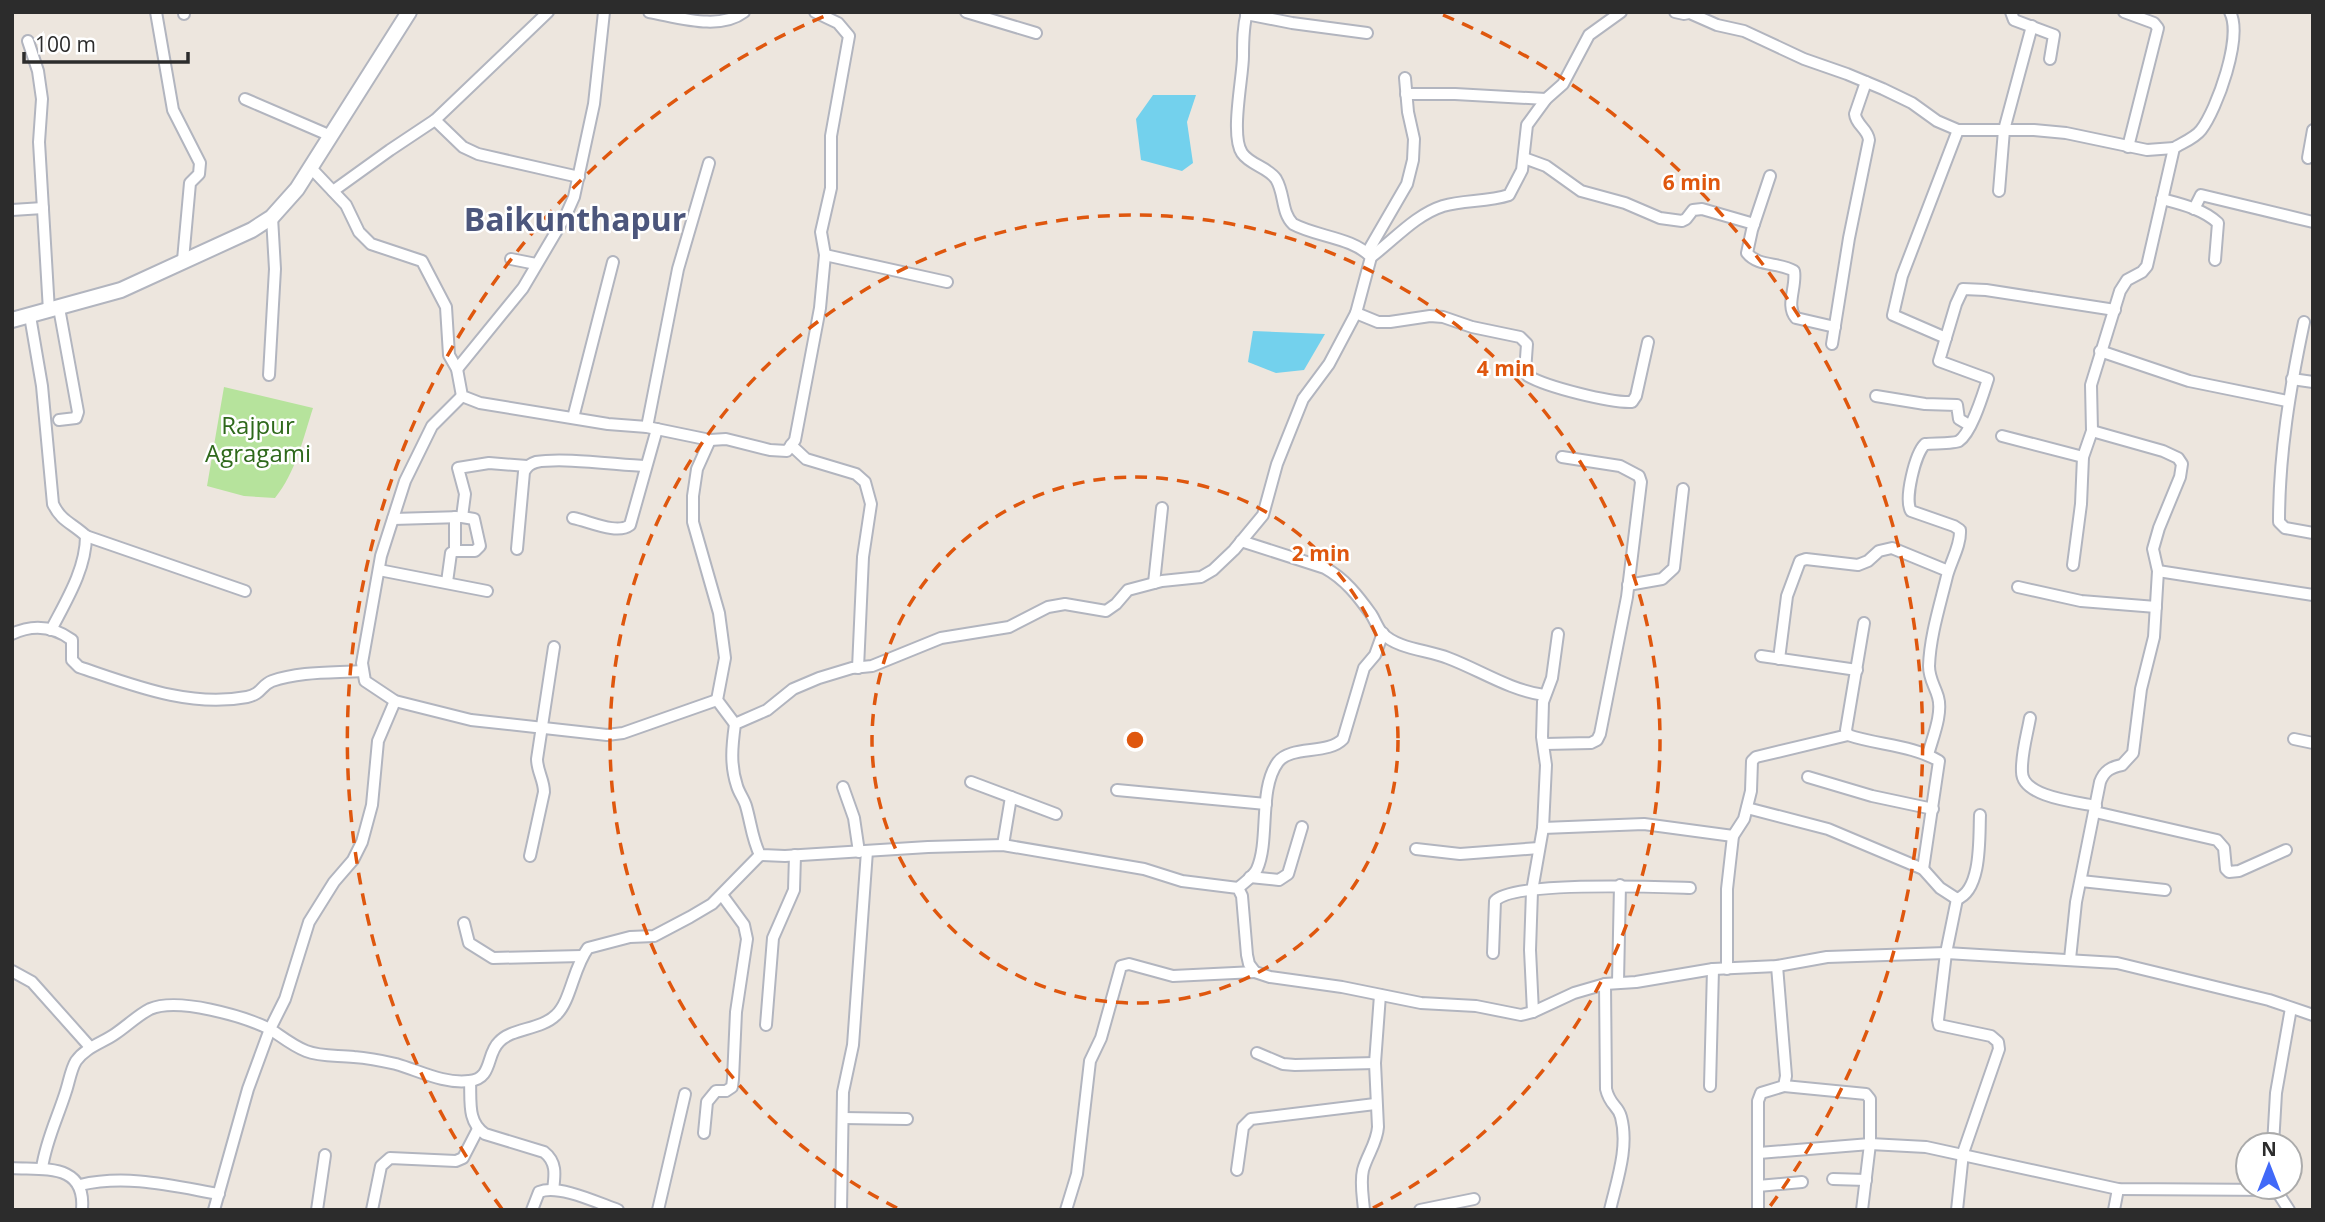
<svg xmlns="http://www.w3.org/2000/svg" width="2325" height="1222" font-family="'Open Sans',sans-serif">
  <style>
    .green { fill: #b6e39c }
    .water { fill: #73d1ed }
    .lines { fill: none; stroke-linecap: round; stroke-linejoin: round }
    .minor-casing { stroke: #b2b5bf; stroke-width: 14 }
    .secondary-casing { stroke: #b2b5bf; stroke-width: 18 }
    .minor { stroke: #fff; stroke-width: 10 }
    .secondary { stroke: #fff; stroke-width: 14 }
    .ring { fill: none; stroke: #df570e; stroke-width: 3.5; stroke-dasharray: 12 9 }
    .labels { text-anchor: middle; stroke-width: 5; stroke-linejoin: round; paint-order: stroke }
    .park-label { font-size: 24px; fill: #2e691b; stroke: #fff }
    .district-label { font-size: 32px; font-weight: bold; fill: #4c567c; stroke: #fff }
    .centre { fill: #df570e; stroke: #fff; stroke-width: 3.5 }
    .ring-label { font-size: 21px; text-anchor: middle; font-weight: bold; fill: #df570e; stroke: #fff; stroke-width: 5; stroke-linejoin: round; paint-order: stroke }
  </style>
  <rect width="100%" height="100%" fill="#ede6de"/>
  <path class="green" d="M 224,387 L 313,408 C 303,439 296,472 275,498 L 244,496 L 207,486 Z"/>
  <g class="water">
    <polygon points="1153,95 1196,95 1187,122 1193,163 1182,171 1141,160 1136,119"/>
    <polygon points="1253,331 1325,334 1304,370 1276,373 1248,362"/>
  </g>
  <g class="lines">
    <defs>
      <g id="minor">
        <polyline points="156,12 173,110 200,163 199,174 190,183 183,260"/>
        <polyline points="184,12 184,14"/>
        <path d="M 649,12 C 678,17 719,31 744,12"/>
        <polyline points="966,12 1036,33"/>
        <path d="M 1247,12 C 1243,27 1243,41 1243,56 C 1243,77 1230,135 1242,153 C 1250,165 1268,167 1276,179 C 1285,194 1281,212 1293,224 C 1317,237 1352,237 1371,257 L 1356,313 L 1329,364 L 1303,399 L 1277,464 L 1263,515 L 1234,550 L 1213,570 L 1201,577 L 1162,581 L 1128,590 L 1116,604 L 1106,611 L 1065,604 L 1048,607 L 1009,627 L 941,638 L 872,666 L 852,668 L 819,678 L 793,689 L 767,710 L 735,724 C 732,746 730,765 737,786 C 739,793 744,799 746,806 C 751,823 752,839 760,855 L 785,856 L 928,847 L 1003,845 L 1144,869 L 1182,881 L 1238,888 L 1242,896 L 1247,955 L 1249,964 L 1255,972 L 1270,977 L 1342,987 L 1421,1003 L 1476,1006 L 1521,1015 L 1533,1012 L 1574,993 L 1605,984 L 1636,982 L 1713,969 L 1777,966 L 1827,957 L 1946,953 L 2117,963 L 2269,1000 L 2313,1015"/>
        <polyline points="1675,12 1684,14 1694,12"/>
        <polyline points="2011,12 2014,20 2054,35 2050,59"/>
        <polyline points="2124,12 2154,23 2158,28 2128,147"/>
        <polyline points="1246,14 1292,23 1367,33"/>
        <polyline points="1692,14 1717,25 1744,31 1804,59 1847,74 1883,89 1912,103 1937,121 1958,130 2034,130 2066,133 2147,150 2174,148"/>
        <polyline points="28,41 38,71 42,99 39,142 49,311"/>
        <polyline points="1406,94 1455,94 1546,99"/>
        <polyline points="245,99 331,136"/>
        <polyline points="435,120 463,147 478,154 579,177"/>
        <polyline points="1524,158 1546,166 1581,191 1625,203 1660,218 1682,221 1686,219 1693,210 1702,209 1754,224"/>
        <polyline points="2308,158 2313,130"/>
        <polyline points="311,168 346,205 359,232 371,244 422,261 446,307 449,355 457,369 462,396 480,403 608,424 647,427 710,440 726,439 770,450 787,451 795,440 820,308 825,255 821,232 831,188 831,136 849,36 838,23 815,12"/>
        <path d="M 1770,176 L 1752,230 L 1747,253 C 1758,267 1779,262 1794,271 C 1797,286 1785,306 1796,318 L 1835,327"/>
        <polyline points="333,191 390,150 435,120 548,12"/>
        <polyline points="1999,191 2004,130 2032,26"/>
        <path d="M 2162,199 C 2181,204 2203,209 2218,223 L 2215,260"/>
        <polyline points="2194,209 2201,195 2313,222"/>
        <polyline points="12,210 43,208"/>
        <polyline points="1367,253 1407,184 1413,160 1414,139 1408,112 1405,78"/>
        <polyline points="825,255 947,282"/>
        <path d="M 1371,257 C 1394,240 1415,215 1443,206 C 1464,200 1488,202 1509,195 L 1522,170 L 1527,125 L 1546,99 L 1563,84 L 1589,35 L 1621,12"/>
        <polyline points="511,259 536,264"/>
        <path d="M 1356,313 L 1378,322 L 1390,322 L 1430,316 L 1443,317 L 1472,327 L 1520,337 L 1527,344 L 1525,372 L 1528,376 C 1547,387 1610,403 1632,402 L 1636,396 L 1648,342"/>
        <path d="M 30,316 L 42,386 L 53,504 C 61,521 72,523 86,536 C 86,569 66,601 51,630"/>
        <path d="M 2304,322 C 2290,388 2279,454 2279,522 L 2285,528 L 2313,533"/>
        <polyline points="1946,338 1893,315 1902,276 1958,130"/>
        <path d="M 1832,344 L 1849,238 L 1869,140 C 1868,129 1856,125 1855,114 L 1866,82"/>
        <polyline points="2100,351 2189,381 2287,401"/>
        <polyline points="457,369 523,288 566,215 574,197 594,104 604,12"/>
        <polyline points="269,375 275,269 272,217"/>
        <polyline points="2292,379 2313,382"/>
        <polyline points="462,396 432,426 405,481 381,556 362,663 365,681 395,701 471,720 607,735 623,733 717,700"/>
        <polyline points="1876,396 1925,404 1957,405 1959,419 1969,425"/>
        <polyline points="573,418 613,262"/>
        <polyline points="59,420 76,418 78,412 59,308"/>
        <polyline points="647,427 678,269 709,163"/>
        <polyline points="2002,436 2083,457"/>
        <polyline points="710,440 697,469 693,496 693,522 719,613 725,658 717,700 735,724"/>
        <polyline points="791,445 806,459 856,474 865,482 871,504 863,557 858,668"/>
        <polyline points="455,517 455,551 475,551 480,546 474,519 462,517"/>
        <path d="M 573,518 C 589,521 617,535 630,525 L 657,429"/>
        <polyline points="393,519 462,517 465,494 458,468 489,463 527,466"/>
        <polyline points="86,536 245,591"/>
        <path d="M 1241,541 L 1325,568 C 1345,579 1358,596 1371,614 C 1375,620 1377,627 1382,633 C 1397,649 1428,650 1448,658 C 1480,670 1509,690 1544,695"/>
        <path d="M 517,549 L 524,472 C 527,466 530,464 536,462 C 563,457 618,465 646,466"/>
        <path d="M 2073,565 L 2081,504 L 2083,457 L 2092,431 L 2091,385 L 2120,291 L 2127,280 L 2142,272 L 2147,266 L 2174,148 C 2182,143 2195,138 2201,130 C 2217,109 2243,37 2230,12"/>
        <polyline points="379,570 487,591"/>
        <polyline points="2158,571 2313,595"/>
        <polyline points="447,582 451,553 455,551"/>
        <polyline points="1154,583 1162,508"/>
        <polyline points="1628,585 1662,579 1674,568 1683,489"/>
        <polyline points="2018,587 2081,601 2156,607"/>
        <path d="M 1864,623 L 1846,730 L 1848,735 C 1877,745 1912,745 1939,761 L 1923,869"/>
        <path d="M 12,634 C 33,624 53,626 72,640 L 72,660 L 79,667 C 133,685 189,708 247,697 C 262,694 261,685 272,681 C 300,671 334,673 363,671"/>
        <polyline points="1761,656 1857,670"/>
        <polyline points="1779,659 1787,596 1800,561 1806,559 1858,565 1868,561 1879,551 1892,548 1948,571"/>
        <path d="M 395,701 L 378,741 L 372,805 L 362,842 L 353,860 L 334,882 L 309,922 L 285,999 L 270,1029 C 282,1037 293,1046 306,1051 C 321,1057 338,1055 354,1057 C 368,1058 383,1061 396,1064 C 420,1071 444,1084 469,1081 C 493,1079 486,1054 499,1042 C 511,1028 541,1030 556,1015 C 571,1001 573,968 588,948 L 630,937 L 654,936 L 690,917 L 712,904 L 760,855"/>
        <path d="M 2030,718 C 2027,735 2021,755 2022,772 C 2022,797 2077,802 2096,806"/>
        <polyline points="2294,739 2313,743"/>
        <polyline points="1545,744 1591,743 1597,740 1600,734 1627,597 1641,482 1639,476 1620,466 1562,457"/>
        <path d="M 1928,755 C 1932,739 1943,714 1938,697 C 1935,686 1929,679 1929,666 C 1930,636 1940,605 1947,576 C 1951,561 1961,545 1960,530 L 1954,526 L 1911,511 C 1904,499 1915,454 1925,444 C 1933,443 1954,444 1959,441 C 1972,432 1983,394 1988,379 L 1939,361 L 1956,304 L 1963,289 L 1986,290 L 2115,310"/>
        <polyline points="1808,777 1872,796 1933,809"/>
        <polyline points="971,782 1056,814"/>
        <polyline points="843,787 854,818 859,852"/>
        <polyline points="1117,790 1266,804"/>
        <path d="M 1747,808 L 1828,829 L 1923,869 L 1940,888 L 1957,899 C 1982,890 1979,837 1980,815"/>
        <polyline points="2095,812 2217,840 2224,848 2226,869 2229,872 2239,871 2286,850"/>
        <polyline points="1543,828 1644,824 1733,836"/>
        <polyline points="1003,845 1011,797"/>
        <polyline points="1416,849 1460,854 1539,848"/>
        <path d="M 530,856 L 544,792 C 544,780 537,771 537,759 L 554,647"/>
        <polyline points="1250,877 1279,880 1288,874 1302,827"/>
        <polyline points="2081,881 2165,890"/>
        <path d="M 1238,888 C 1245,882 1254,876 1257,869 C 1270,840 1258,789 1278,762 C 1291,745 1328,755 1343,739 L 1364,668 L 1375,655 L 1383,633"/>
        <polyline points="464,923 469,943 493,958 582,956"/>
        <path d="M 1493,953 L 1495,901 C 1513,881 1658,887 1690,888"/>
        <path d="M 2070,959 L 2076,902 L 2100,782 C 2104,771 2111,767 2122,765 L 2133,753 L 2141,689 L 2154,637 L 2158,571 L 2153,549 L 2159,528 L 2180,477 L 2182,464 L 2178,458 L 2163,451 L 2092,431"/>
        <polyline points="1727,969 1727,889 1733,836 1744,819 1751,791 1752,761 1756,757 1848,735"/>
        <polyline points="12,971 32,982 90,1047"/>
        <polyline points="1618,982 1620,885"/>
        <path d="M 1605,984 L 1606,1089 C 1610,1106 1618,1105 1621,1117 C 1629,1147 1617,1180 1610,1210"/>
        <polyline points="1533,1012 1530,950 1532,891 1543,828 1546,765 1542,737 1543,702 1552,678 1558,634"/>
        <polyline points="766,1025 773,938 794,890 795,855"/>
        <polyline points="1257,1053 1283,1064 1295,1065 1375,1063"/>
        <path d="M 470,1081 C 471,1101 467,1122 485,1134 L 544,1152 C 557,1162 555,1175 553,1190"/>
        <polyline points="1710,1086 1713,969"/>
        <polyline points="1784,1086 1866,1094 1870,1099 1870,1144 1862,1210"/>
        <polyline points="843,1118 907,1119"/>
        <polyline points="704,1133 707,1102 716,1091 726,1091 732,1087 733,1079 736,1012 747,939 744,925 722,895"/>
        <polyline points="2273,1145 2276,1093 2291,1008"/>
        <polyline points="1759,1153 1870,1144 1926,1147 2118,1189 2276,1190 2289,1210"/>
        <path d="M 12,1168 C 45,1170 86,1163 82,1210"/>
        <path d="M 42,1168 C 46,1140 58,1117 66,1091 C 69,1082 71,1069 76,1061 C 86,1047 102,1043 115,1034 C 127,1026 138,1015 150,1009 C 178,997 243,1016 270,1029 L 248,1089 L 214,1210"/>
        <polyline points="1237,1170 1243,1127 1251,1119 1375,1104"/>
        <polyline points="1833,1179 1866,1180"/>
        <path d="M 80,1185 C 127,1174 173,1186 219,1194"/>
        <polyline points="1758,1186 1802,1182"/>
        <polyline points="317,1210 325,1155"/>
        <polyline points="372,1210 381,1166 390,1158 456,1161 463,1158 478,1129"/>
        <path d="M 532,1210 L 539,1192 C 559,1184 598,1203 618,1210"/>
        <polyline points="658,1210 685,1094"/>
        <polyline points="841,1210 843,1092 853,1045 867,851"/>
        <polyline points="1066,1210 1077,1174 1090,1061 1101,1038 1121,966 1129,964 1173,976 1255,972"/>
        <path d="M 1364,1210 C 1363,1197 1360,1183 1363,1170 C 1367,1155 1377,1143 1378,1127 L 1375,1063 L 1380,995"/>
        <polyline points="1420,1210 1474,1199"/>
        <polyline points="1758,1210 1758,1101 1761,1093 1784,1086 1786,1076 1777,966"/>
        <polyline points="1957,1210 1963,1153 1999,1049 1998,1042 1991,1036 1939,1025 1938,1020 1946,953 1957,899"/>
        <polyline points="2114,1210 2118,1189"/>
      </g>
      <polyline id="secondary" points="12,320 121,290 252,230 272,217 297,189 409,12"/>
    </defs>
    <use href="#minor" class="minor-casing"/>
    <use href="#secondary" class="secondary-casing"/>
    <use href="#minor" class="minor"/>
    <use href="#secondary" class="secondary"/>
  </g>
  <g class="ring">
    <circle cx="1135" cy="740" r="263"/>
    <path d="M897 1208A525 525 0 1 1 1373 1208"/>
    <path d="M502 1209A788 788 0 0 1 827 15M1443 15A788 788 0 0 1 1768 1209"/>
  </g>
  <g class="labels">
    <g class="park-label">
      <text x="258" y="434">Rajpur<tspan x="258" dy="28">Agragami</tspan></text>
    </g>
    <g class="district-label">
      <text x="575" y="231">Baikunthapur</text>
    </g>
  </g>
  <circle cx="1135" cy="740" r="10" class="centre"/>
  <g class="ring-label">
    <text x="1692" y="190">6 min</text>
    <text x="1506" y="376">4 min</text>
    <text x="1321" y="561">2 min</text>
  </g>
  <rect width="2325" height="1222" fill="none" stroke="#2c2c2c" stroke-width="28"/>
  <g transform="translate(2269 1166)"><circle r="33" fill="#ffffff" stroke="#ababab" stroke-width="2"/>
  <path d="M0-5L12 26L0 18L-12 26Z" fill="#4169f8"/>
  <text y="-10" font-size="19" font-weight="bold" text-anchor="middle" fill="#2c2c2c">N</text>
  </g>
  <path d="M24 52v10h164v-10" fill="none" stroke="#2c2c2c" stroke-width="3.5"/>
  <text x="35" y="52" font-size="21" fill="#2c2c2c" stroke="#ffffff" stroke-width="5" paint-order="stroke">100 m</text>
</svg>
